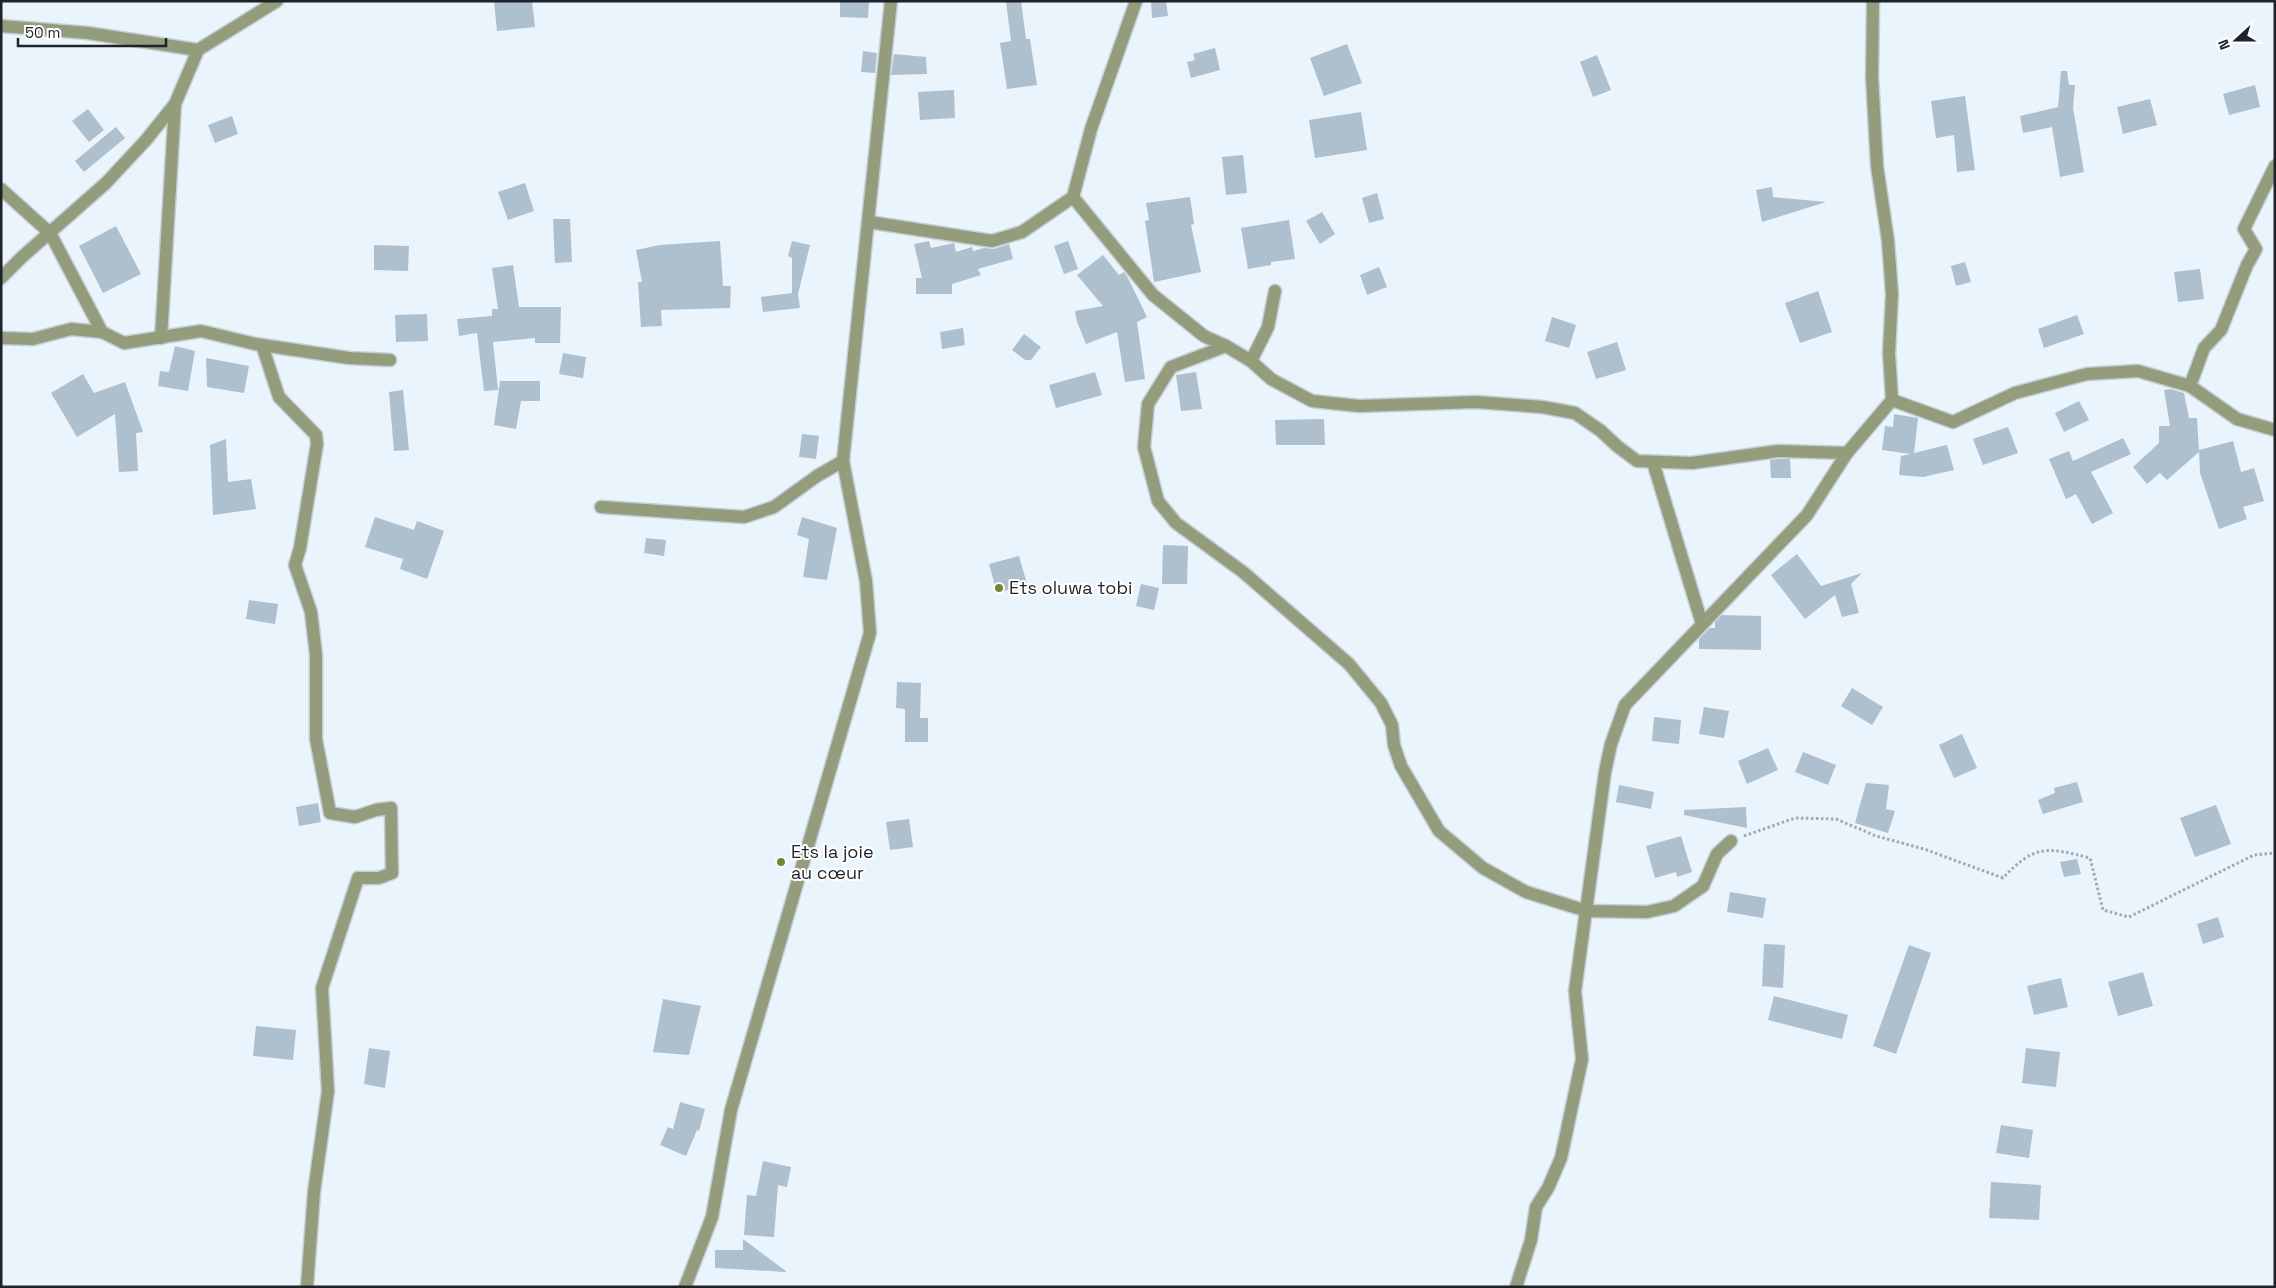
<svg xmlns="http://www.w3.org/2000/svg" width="2276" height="1288" font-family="'Space Grotesk',sans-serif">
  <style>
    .building { fill: #aebfce }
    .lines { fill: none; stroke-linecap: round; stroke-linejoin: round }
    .minor-casing { stroke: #c4ced7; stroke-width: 15 }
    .path { stroke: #a0a9b1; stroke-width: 3; stroke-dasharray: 2.5 2.5; stroke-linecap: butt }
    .minor { stroke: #949d7b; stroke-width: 12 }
    .poi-dot { fill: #748534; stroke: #fff; stroke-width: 2 }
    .labels { text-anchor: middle; stroke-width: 4; stroke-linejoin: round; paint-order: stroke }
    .poi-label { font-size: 18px; fill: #1d2329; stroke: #fff; text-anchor: start }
  </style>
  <rect width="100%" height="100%" fill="#e9f4fd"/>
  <g class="building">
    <polygon points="494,1 532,1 535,27 497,31"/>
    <polygon points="840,1 869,1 868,18 840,17"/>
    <polygon points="1006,1 1021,1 1026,39 1030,39 1037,85 1007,89 1000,43 1011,41"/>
    <polygon points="1151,1 1166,1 1168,16 1152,18"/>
    <polygon points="1347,44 1362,83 1324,96 1310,58"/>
    <polygon points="1215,48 1220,70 1191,78 1187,62 1195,60 1193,54"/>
    <polygon points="863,51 877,53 875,73 861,72"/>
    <polygon points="894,54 926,57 927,74 891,75"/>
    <polygon points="1597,55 1611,90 1593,97 1580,62"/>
    <polygon points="2061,71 2067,71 2069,85 2075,85 2073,108 2084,172 2060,177 2052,127 2023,133 2020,116 2058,107"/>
    <polygon points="2255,85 2260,107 2229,115 2223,94"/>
    <polygon points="954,90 955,118 920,120 918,92"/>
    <polygon points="1965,96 1975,170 1957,172 1954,135 1936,138 1931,101"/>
    <polygon points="2150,99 2157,125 2123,134 2117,107"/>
    <polygon points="88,109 104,130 89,142 72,121"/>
    <polygon points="1361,112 1367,150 1315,158 1309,120"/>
    <polygon points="232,116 238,134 215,143 208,125"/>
    <polygon points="116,127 125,138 84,172 75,161"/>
    <polygon points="1243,155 1247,193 1226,195 1222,157"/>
    <polygon points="525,183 534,211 508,220 498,192"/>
    <polygon points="1772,187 1773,197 1826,202 1762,222 1756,190"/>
    <polygon points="1377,193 1384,219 1369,223 1362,198"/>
    <polygon points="1190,197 1194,224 1191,225 1201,272 1154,282 1145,221 1149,220 1146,203"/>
    <polygon points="1322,212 1335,234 1320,244 1306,221"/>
    <polygon points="553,219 570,219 572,262 555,263"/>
    <polygon points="1289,220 1295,259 1271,262 1271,265 1248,269 1241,228"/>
    <polygon points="116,226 141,274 103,293 79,246"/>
    <polygon points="720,241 723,286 731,286 730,308 661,310 662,326 641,327 638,282 642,282 636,250 660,245"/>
    <polygon points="792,241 810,245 798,294 800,308 763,312 761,297 792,293 792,258 788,256"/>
    <polygon points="929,241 931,248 954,243 956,252 972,247 973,251 984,248 994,249 1009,244 1013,259 978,269 981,275 952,284 952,294 916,294 916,278 922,278 914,244"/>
    <polygon points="1068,241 1078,269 1064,274 1054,246"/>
    <polygon points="374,245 409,246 408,271 374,270"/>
    <polygon points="1103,255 1119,275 1124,272 1127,276 1147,317 1137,322 1145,379 1125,382 1117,332 1086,344 1077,322 1075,311 1103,306 1077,275"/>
    <polygon points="1965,262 1971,282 1956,286 1951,266"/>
    <polygon points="513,265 519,307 561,307 560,343 535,343 535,338 493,342 498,390 484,391 477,333 459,336 457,319 492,316 492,309 498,309 492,268"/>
    <polygon points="1379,267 1387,287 1367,295 1360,275"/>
    <polygon points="2200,269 2204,299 2178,302 2174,272"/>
    <polygon points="1818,291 1832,332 1800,343 1785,303"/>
    <polygon points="427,314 428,341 396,342 395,315"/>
    <polygon points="2077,315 2084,334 2044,348 2038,329"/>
    <polygon points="1552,317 1576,325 1569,348 1545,341"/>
    <polygon points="963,328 965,345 942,349 940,332"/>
    <polygon points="1024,334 1041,347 1031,360 1025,360 1012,350"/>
    <polygon points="1617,342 1626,370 1596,379 1587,352"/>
    <polygon points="175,346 195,351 188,391 158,386 160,371 169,372"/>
    <polygon points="563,353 586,357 583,378 559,374"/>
    <polygon points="206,358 249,366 244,393 207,387"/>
    <polygon points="1095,372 1102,395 1056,408 1049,385"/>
    <polygon points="1196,372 1202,409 1181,411 1176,375"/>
    <polygon points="83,374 94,393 125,382 143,432 136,433 138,471 119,472 115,414 77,437 51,393"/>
    <polygon points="500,381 540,381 540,401 521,401 516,429 494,425"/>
    <polygon points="2170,389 2184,393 2189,418 2197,418 2199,452 2167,480 2160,473 2147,484 2133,467 2159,443 2159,426 2170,426 2164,390"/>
    <polygon points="403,390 409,450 394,451 389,392"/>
    <polygon points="2079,401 2089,420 2064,432 2055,413"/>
    <polygon points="1894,414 1918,418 1914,453 1947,445 1954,470 1923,477 1899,475 1901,456 1911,454 1882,450 1885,426 1893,427"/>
    <polygon points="1324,419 1325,445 1276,445 1275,420"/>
    <polygon points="2008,427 2018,453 1983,465 1973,439"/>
    <polygon points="802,434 819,436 816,459 799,457"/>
    <polygon points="2123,438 2131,454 2091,472 2113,513 2092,524 2076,494 2066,499 2049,459 2069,451 2073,461"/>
    <polygon points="226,439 228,482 251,479 256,509 213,515 210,445"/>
    <polygon points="2233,441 2241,472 2254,468 2264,501 2243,507 2247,519 2219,529 2200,473 2199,450"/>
    <polygon points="1778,459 1790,459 1791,478 1771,478 1770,460"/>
    <polygon points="375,517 414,530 417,521 444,531 427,579 400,569 403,559 365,547"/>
    <polygon points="802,517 837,528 827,580 803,577 809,539 797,535"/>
    <polygon points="646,538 666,540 664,556 644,553"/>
    <polygon points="1163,545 1188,546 1187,584 1162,584"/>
    <polygon points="1797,554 1821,586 1862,573 1851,584 1859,613 1842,617 1835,595 1805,619 1771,575"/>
    <polygon points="1019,556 1027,584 997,593 989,564"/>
    <polygon points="1141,584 1159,588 1154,610 1136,606"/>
    <polygon points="249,600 278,604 275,624 246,619"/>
    <polygon points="1722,615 1761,616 1761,650 1699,649 1699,639 1710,628 1715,628 1715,622"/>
    <polygon points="897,682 921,683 920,718 928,718 928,742 905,742 905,709 896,708"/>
    <polygon points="1852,688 1883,707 1872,725 1841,706"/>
    <polygon points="1704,707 1729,711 1724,738 1699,734"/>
    <polygon points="1654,717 1681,720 1679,744 1652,741"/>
    <polygon points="1962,734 1977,768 1954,778 1939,745"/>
    <polygon points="1768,748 1778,770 1747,784 1738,761"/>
    <polygon points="1803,752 1836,765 1828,785 1795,772"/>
    <polygon points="2077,782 2083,802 2043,814 2038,800 2055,793 2054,788"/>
    <polygon points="1866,783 1889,785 1886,809 1895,811 1888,833 1855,823"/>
    <polygon points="1619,785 1654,792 1651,809 1616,802"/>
    <polygon points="318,803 321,822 299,826 296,807"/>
    <polygon points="2216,805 2231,844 2195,857 2180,818"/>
    <polygon points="1746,807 1747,828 1684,815 1684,810"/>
    <polygon points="909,819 913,847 890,850 886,822"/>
    <polygon points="1681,836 1692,872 1677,877 1676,872 1655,878 1646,846"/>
    <polygon points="2077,859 2081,874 2064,877 2060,862"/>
    <polygon points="1730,892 1766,898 1763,918 1727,912"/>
    <polygon points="2218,917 2224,937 2203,944 2197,924"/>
    <polygon points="1764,944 1785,945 1783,988 1762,986"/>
    <polygon points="1909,945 1931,953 1896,1054 1873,1046"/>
    <polygon points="2143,972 2153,1006 2118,1016 2108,982"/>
    <polygon points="2061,978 2068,1007 2034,1015 2027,986"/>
    <polygon points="1774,996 1848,1015 1842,1039 1768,1020"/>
    <polygon points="663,999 701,1006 689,1055 653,1052"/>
    <polygon points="256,1026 296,1030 293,1060 253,1056"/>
    <polygon points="369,1048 390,1051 385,1088 364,1084"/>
    <polygon points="2026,1048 2060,1052 2056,1087 2022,1083"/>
    <polygon points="680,1102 705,1109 699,1131 697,1130 686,1156 660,1145 668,1127 673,1129"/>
    <polygon points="2001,1125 2033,1130 2029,1158 1996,1153"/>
    <polygon points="763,1161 791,1167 787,1187 778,1185 774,1237 744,1235 747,1195 756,1196"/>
    <polygon points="1991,1182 2041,1185 2039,1220 1989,1218"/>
    <polygon points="743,1239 787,1272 715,1268 715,1250 743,1250"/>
  </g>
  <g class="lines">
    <defs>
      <g id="minor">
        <polyline points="1,26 88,33 198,50"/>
        <polyline points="1,189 50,233 102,332"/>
        <polyline points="1073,197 1153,295 1204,336 1226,346 1251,361 1271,379 1312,401 1359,406 1476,402 1542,407 1575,413 1601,431 1617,446 1637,461 1692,463 1778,451 1847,453"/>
        <polyline points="869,222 992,241 1022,232 1073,197 1091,129 1136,1"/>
        <polyline points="1,278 22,257 106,183 146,140 175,104 198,50 277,1"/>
        <polyline points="1,338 33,339 71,329 102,332 124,343 201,331 255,344 349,358 390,360"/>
        <polyline points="161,338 175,104"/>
        <polyline points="262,345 279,397 316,435 317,444 300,548 295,565 311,612 316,655 316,739 330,813 355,817 376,810 391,808 392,873 379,878 358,878 322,988 328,1091 314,1192 307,1287"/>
        <polyline points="1226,346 1171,367 1148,404 1144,447 1158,501 1176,523 1243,572 1349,664 1381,703 1392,725 1394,745 1401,766 1439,831 1483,868 1526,892 1587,911 1647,912 1674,906 1703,886 1717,854 1731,841"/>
        <polyline points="1251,361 1268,327 1275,291"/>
        <polyline points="2190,386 2204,348 2221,330 2247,265 2256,249 2244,229 2275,166"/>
        <polyline points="1892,400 1953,422 2015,393 2087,374 2138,371 2190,386 2237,419 2275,430"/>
        <polyline points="1653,462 1702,624"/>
        <polyline points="601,507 744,517 774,507 817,476 843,461"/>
        <polyline points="685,1287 712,1217 731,1110 870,633 866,581 843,461 891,1"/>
        <polyline points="1516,1287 1531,1240 1536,1207 1548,1188 1561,1158 1582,1059 1575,991 1605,772 1611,744 1625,705 1807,515 1847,453 1892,400 1889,353 1892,294 1888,241 1877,166 1872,77 1873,1"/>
      </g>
    </defs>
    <use href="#minor" class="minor-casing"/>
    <path class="path" d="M 1744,836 L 1795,818 L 1836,819 L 1876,836 L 1924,849 L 2003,878 C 2035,844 2047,847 2090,858 L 2103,910 L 2129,917 L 2254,855 L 2275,853"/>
    <use href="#minor" class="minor"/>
  </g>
  <g class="poi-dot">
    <circle cx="999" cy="588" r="5"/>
    <circle cx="781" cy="862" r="5"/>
  </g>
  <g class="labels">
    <g class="poi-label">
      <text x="1009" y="594">Ets oluwa tobi</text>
      <text x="791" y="858">Ets la joie<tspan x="791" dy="21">au cœur</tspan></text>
    </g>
  </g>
  <rect width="2276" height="1288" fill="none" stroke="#1d2329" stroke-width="5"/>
  <g transform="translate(2236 40) rotate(249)" stroke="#ffffff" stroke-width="4" paint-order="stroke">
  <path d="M0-4L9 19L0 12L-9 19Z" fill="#1d2329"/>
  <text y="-8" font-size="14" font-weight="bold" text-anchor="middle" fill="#1d2329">N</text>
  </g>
  <path d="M18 38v8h148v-8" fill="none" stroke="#1d2329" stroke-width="2.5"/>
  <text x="25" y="38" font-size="15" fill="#1d2329" stroke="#ffffff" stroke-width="4" paint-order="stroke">50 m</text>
</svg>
